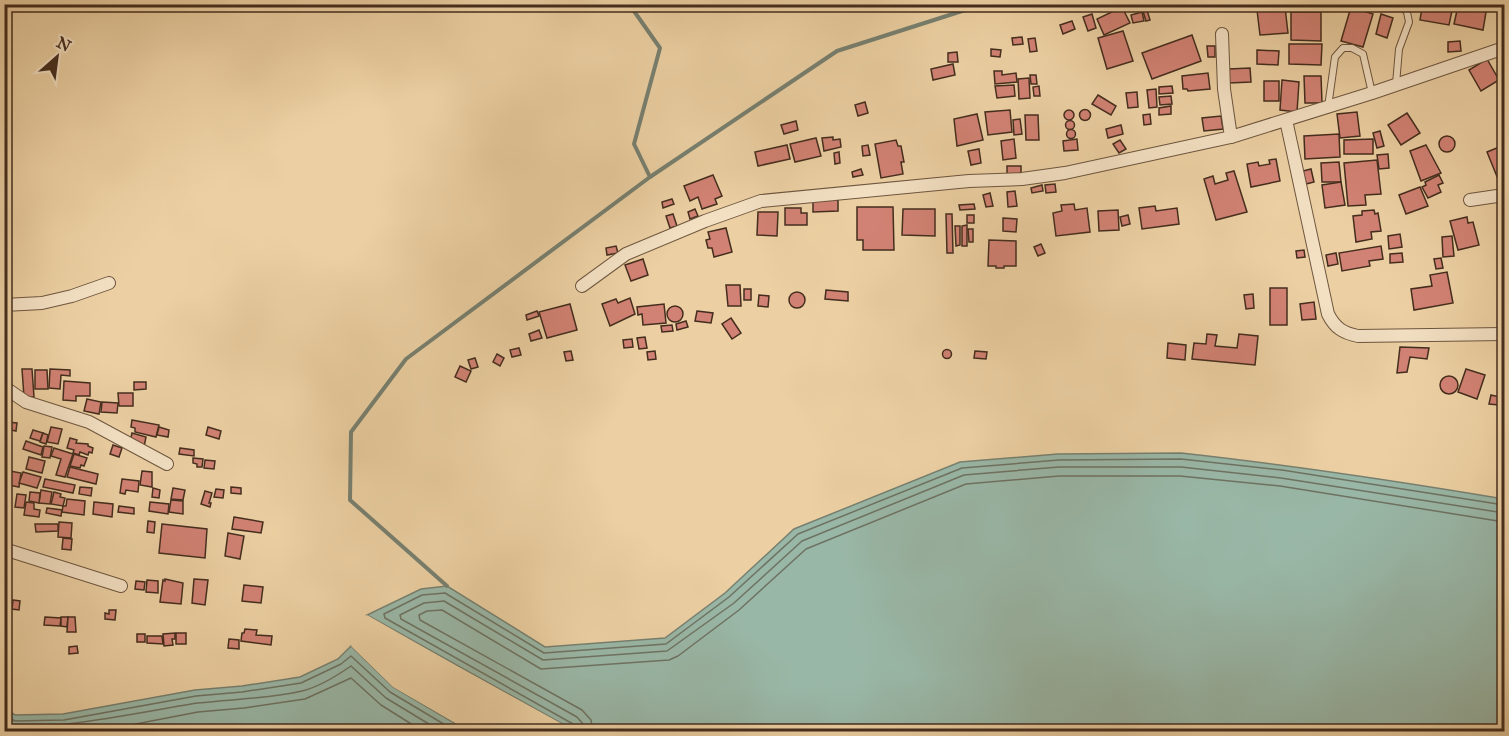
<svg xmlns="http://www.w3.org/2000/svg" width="1509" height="736" font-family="'IM FELL Great Primer',serif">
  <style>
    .water { fill: #99b7a7; stroke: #778070; stroke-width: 1.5 }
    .pier { fill: #ecd0a3 }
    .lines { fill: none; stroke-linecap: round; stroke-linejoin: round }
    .shore { stroke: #6e7262; stroke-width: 1.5 }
    .stream { stroke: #778070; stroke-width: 4 }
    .building { fill: #d28274; stroke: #442d1e; stroke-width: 1.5 }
    .service-casing { stroke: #6e563f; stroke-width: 8 }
    .minor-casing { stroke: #6e563f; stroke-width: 14 }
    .service { stroke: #f3e0c3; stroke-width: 6 }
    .minor { stroke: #f3e0c3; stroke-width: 12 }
  </style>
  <rect width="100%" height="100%" fill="#ecd0a3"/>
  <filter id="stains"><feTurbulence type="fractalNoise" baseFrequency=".00333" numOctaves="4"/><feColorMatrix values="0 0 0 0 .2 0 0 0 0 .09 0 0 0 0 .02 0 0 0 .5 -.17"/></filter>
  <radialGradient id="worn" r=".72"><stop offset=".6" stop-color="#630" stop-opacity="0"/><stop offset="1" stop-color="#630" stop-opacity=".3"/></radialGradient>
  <g class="water">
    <path d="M 1181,453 C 1290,465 1397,481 1504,499 L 1504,731 L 575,731 L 367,615 L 421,589 L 447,586 L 545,647 L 665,638 L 725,593 L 794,529 L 960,462 L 1058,454 Z"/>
    <polygon points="351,646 393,687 468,731 5,731 4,708 15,715 63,714 195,690 242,686 300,677 338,659"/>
  </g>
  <g class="pier">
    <polygon points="367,615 458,667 575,731 569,732 457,670 366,618"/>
    <polygon points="353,644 395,684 471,732 393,687 351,646"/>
  </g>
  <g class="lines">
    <g class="shore">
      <polyline points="4,715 15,721 64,720 196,696 242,692 301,683 341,664 351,656 390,692 457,732"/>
      <path d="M 4,724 C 31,736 161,708 198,703 C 233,699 268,699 302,691 C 319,687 338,675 351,666 L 386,698 L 442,732"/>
      <polyline points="94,732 198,712 244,708 305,699 351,678 381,705 424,732"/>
      <polyline points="576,732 573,724 385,618 384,614 422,595 445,593 544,653 666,644 729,597 798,534 962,468 1059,460 1181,459 1282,470 1504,505"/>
      <polyline points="584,732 583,724 577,717 401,619 400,615 424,603 444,601 543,660 667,651 734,603 802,541 964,475 1059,467 1181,467 1281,478 1504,513"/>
      <polyline points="593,732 591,720 582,710 420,620 419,615 427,611 442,610 541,669 669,660 678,656 739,610 806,549 966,484 1059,476 1180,476 1280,486 1504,522"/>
    </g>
    <g class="stream">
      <polyline points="629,4 660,48 634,144 650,177"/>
      <polyline points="447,586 350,500 351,432 406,359 650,177 837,51 984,4"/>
    </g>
  </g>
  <g class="building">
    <rect x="1243" y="4" width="15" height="5"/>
    <polygon points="1437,4 1453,6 1449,25 1420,20 1422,8 1436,11"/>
    <polygon points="1458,6 1486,12 1483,30 1454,24"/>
    <polygon points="1122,7 1130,23 1104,35 1097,19"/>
    <polygon points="1146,7 1150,20 1146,21 1142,8"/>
    <polygon points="1285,7 1288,33 1260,35 1257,10"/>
    <polygon points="1351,7 1373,14 1363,47 1341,41"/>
    <polygon points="1142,12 1144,21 1133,23 1131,15"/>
    <polygon points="1291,12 1321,12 1321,41 1291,40"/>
    <polygon points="1092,14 1096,28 1088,31 1083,17"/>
    <polygon points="1381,14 1393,18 1387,38 1376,34"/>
    <polygon points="1072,21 1075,29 1063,34 1060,25"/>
    <polygon points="1123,31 1133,61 1107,69 1098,38"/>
    <polygon points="1192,35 1201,61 1152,79 1142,53"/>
    <polygon points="1022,37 1023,44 1013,45 1012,38"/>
    <polygon points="1035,38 1037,51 1030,52 1028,39"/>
    <polygon points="1460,41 1461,51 1448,52 1448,42"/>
    <polygon points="1289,44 1322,44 1321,65 1289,64"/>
    <polygon points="1207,46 1215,46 1215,57 1208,57"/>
    <polygon points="991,49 1001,50 1000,57 991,56"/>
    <polygon points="1257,50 1279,51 1278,65 1257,64"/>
    <polygon points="957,52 958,62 948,62 948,53"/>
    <polygon points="1487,59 1499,80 1481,91 1469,70"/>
    <polygon points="953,64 955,75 933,80 931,69"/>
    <polygon points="1250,68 1251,82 1229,83 1229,69"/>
    <polygon points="994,71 1002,71 1002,75 1016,73 1017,82 995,84"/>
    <polygon points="1208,73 1210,89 1188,91 1187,89 1183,89 1182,76"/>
    <polygon points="1030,75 1036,75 1037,84 1031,84"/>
    <polygon points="1304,76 1321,76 1322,103 1305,103"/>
    <polygon points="1029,78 1030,98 1019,99 1018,79"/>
    <polygon points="1282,80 1299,82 1297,112 1280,110"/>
    <rect x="1264" y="81" width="15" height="20"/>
    <polygon points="1014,85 1015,96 997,98 995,86"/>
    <polygon points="1039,86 1040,96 1034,96 1033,87"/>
    <polygon points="1172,86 1173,93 1159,94 1159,87"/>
    <polygon points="1156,89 1157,107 1149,108 1147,90"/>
    <polygon points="1137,92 1138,107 1128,108 1126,93"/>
    <polygon points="1098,95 1116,106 1111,115 1092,104"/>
    <polygon points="1171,96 1172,104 1160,105 1159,97"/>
    <polygon points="865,102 868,113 858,116 855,105"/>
    <polygon points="1171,106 1171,114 1159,115 1159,108"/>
    <circle cx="1085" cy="115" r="5.5"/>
    <polygon points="1010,110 1012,132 988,135 985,112"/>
    <circle cx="1069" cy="115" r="5"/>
    <polygon points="1357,112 1360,136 1340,138 1337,114"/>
    <polygon points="1407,113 1420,133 1401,145 1388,125"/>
    <polygon points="977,114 983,140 957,146 954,119"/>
    <polygon points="1150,114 1151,124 1144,125 1143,115"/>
    <polygon points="1025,115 1038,115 1039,140 1026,140"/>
    <polygon points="1221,116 1223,129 1204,131 1202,118"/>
    <polygon points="1020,119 1022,134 1014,135 1013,120"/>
    <circle cx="1070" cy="125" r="4.5"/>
    <polygon points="796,121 798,130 784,134 781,125"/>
    <polygon points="1121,125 1123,134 1108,138 1106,129"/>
    <circle cx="1071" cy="134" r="4.5"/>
    <polygon points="1380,131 1384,146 1377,148 1373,133"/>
    <polygon points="1339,134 1340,157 1305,159 1304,136"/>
    <circle cx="1447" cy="144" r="8"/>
    <polygon points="833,137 833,140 840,139 841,147 824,151 822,138"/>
    <polygon points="816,138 821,156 795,162 790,144"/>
    <polygon points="1014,139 1016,158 1003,160 1001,141"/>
    <polygon points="1077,139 1078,150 1064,151 1063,141"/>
    <polygon points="1373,139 1373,154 1344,154 1344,140"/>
    <polygon points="896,140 898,146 901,146 904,162 901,162 903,174 881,178 875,144"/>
    <polygon points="1120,140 1126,149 1119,153 1113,144"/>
    <polygon points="787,145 790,159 758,166 755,152"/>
    <polygon points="868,145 870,155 863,156 862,146"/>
    <polygon points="1426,145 1441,173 1421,181 1410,151"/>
    <polygon points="1504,145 1504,182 1500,184 1487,152"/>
    <polygon points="979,149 981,163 971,165 968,151"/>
    <polygon points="839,152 840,163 835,164 834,153"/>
    <polygon points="1388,154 1389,168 1379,169 1377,155"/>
    <polygon points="1276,159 1280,181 1251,187 1247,164 1258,162 1259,166 1270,164 1269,160"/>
    <polygon points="1377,160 1381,194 1365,195 1366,205 1348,206 1344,163"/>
    <polygon points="1339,162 1341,182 1322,182 1321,163"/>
    <rect x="1007" y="166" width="14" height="8"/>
    <polygon points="861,169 863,175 853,177 852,172"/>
    <polygon points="1311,169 1314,182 1306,184 1303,171"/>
    <polygon points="1234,171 1247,212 1216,220 1204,179 1213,176 1215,184 1228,180 1226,173"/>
    <polygon points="713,175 722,196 715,199 717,204 702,209 698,197 690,201 684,186"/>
    <polygon points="1439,175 1443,183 1438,185 1441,192 1428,198 1422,187 1426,185 1425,182"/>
    <polygon points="1341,182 1345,205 1325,208 1322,185"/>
    <polygon points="1055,184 1056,192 1046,193 1045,185"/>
    <polygon points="1042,185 1043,191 1032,193 1031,188"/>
    <polygon points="1420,187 1428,206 1406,214 1399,195"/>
    <polygon points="1015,191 1017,206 1008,207 1007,192"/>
    <polygon points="990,193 993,206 986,207 983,195"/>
    <polygon points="672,199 674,204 663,208 662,202"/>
    <polygon points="838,200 838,211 813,212 813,201"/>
    <polygon points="974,204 975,209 960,210 959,205"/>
    <polygon points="1074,204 1075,210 1087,208 1090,232 1056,236 1053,213 1062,211 1061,205"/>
    <polygon points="1155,206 1156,211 1177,208 1179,224 1142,229 1139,208"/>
    <polygon points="857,207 893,207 894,250 863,250 863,240 857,240"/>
    <polygon points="785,208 801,208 801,213 807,213 807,225 785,225"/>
    <polygon points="695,209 698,216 690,219 688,212"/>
    <polygon points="903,209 935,209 935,236 902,235"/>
    <polygon points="1118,210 1119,230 1099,231 1098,211"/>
    <polygon points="1374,210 1375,214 1378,213 1381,231 1371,232 1372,239 1356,242 1353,216 1362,215 1362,211"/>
    <polygon points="758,212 778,212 777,236 757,235"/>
    <polygon points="673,214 677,226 670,228 666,216"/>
    <polygon points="946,214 952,214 953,253 947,253"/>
    <rect x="967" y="215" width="7" height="8"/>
    <polygon points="1128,215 1130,224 1122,226 1120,217"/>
    <polygon points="1467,217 1468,223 1473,222 1479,245 1458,250 1450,221"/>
    <polygon points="1003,218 1017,219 1016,232 1003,231"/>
    <polygon points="967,225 967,246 962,246 962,226"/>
    <polygon points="955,226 960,226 960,245 956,246"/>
    <polygon points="726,228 732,252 714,257 712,248 708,248 706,240 710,239 708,232"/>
    <polygon points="968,229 973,229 973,242 969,242"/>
    <polygon points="1400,234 1402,247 1389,249 1388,236"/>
    <polygon points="1452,236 1454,256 1443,257 1442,237"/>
    <polygon points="989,240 1016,241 1016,266 1004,266 1004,268 996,268 996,266 988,266"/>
    <polygon points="1041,244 1045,253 1038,256 1034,247"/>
    <polygon points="616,246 618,253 607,255 606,248"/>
    <polygon points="1381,246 1383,259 1369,261 1370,266 1342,271 1339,253"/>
    <polygon points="1304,250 1305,257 1297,258 1296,251"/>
    <polygon points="1336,253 1338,264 1328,266 1326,255"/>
    <polygon points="1402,253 1403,262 1390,263 1390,254"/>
    <polygon points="1441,258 1443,268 1436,269 1434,259"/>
    <polygon points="643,259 648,275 631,281 625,265"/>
    <polygon points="1447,272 1453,303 1414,310 1411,289 1432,286 1430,275"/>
    <polygon points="726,285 740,285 741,306 728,306"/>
    <rect x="1270" y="288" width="17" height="37"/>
    <rect x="744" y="289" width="7" height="11"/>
    <polygon points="826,290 848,292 848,301 825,299"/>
    <circle cx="797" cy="300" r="8"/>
    <polygon points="1253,294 1254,308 1246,309 1244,295"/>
    <polygon points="759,295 769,296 768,307 758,306"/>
    <polygon points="630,298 635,314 610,326 602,304 616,299 618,303"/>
    <polygon points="1314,302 1316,319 1302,320 1300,304"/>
    <polygon points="570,304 577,330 547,338 539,312"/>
    <polygon points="664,304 666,323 643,325 642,314 638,315 637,307"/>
    <circle cx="675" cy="314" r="8"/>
    <polygon points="537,311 539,316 527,320 526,315"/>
    <polygon points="697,311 713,313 711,323 695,321"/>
    <polygon points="731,318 741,333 732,339 722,324"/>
    <polygon points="686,321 688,327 677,330 676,324"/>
    <polygon points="672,325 673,331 662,332 661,326"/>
    <polygon points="539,330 542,338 531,341 529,334"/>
    <polygon points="1207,334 1217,335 1215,346 1237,348 1239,334 1258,336 1255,365 1192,359 1194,343 1206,344"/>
    <polygon points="645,337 647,348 639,349 637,338"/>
    <polygon points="632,339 633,347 624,348 623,340"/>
    <polygon points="1168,343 1186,345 1185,360 1167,358"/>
    <polygon points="1400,347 1429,348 1427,359 1410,357 1407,372 1397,373"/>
    <polygon points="519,348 521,355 512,357 510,350"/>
    <circle cx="947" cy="354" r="4.5"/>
    <polygon points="571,351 573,360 566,361 564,352"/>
    <polygon points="655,351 656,359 648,360 647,352"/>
    <polygon points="975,351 987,352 986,359 974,358"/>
    <polygon points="497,354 504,358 500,366 493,362"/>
    <polygon points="475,358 478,367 471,369 468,360"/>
    <polygon points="1501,361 1504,361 1504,383 1499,383"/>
    <polygon points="460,366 471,371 466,382 455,377"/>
    <polygon points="22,369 32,369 34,397 24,397"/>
    <polygon points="50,369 70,370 70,376 61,375 60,389 49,388"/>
    <polygon points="1466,369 1485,375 1477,399 1458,392"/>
    <polygon points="35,370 47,370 48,389 35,389"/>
    <circle cx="1449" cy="385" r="9"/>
    <polygon points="64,381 90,383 90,396 76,396 76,401 63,400"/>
    <polygon points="134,382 146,382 146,389 134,390"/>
    <polygon points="118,393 133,393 133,406 119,406"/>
    <polygon points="1491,395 1500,397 1499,405 1489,404"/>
    <polygon points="87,399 101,402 99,414 84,411"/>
    <polygon points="102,402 118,403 117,413 101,412"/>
    <polygon points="132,420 159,425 156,437 135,432 135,428 131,427"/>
    <polygon points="7,422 17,423 16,431 6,429"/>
    <polygon points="51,427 62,429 58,444 47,442"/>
    <polygon points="159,427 169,430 168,437 157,435"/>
    <polygon points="208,427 221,431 219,439 206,435"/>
    <polygon points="33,430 43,433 40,441 30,438"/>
    <polygon points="43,433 48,435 46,444 40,442"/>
    <polygon points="132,433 146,437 144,447 130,442"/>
    <polygon points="70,438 77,440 76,443 88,444 88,446 93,448 92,453 89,452 88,455 80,452 79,455 73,453 74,450 67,448"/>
    <polygon points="26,441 43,447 41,455 23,449"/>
    <polygon points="113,445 122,448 119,457 110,454"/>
    <polygon points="44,446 52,447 50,458 42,457"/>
    <polygon points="54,448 73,454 65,477 56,475 61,459 51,456"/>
    <polygon points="180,448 194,450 194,456 179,454"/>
    <polygon points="74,454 87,458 84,466 81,465 80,468 70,466"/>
    <polygon points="29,457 45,461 42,473 26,469"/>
    <polygon points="193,458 203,459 202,467 197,467 197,464 193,463"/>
    <polygon points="205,460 215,461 214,469 204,468"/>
    <polygon points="70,467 98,474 96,484 67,477"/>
    <polygon points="10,471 21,473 19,487 8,485"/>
    <polygon points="142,471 152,472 152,487 140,485"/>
    <polygon points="23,472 41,477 37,488 19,483"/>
    <polygon points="45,479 75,485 73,493 43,487"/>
    <polygon points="122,479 139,481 138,492 126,490 125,494 120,493"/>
    <polygon points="80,487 92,488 91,496 79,494"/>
    <polygon points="231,487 241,488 241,494 231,493"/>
    <polygon points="153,488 160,490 159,498 152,497"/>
    <polygon points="173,488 185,490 183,500 171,499"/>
    <polygon points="216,489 224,490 223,498 214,497"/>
    <polygon points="41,490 52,492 50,504 39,503"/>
    <polygon points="205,491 212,493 209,503 211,503 210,507 201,504"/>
    <polygon points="30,492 40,493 39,503 29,501"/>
    <polygon points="54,492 61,494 60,497 65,498 63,506 51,504"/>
    <polygon points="17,494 26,495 24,508 15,507"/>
    <polygon points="67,499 85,501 84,515 62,512 63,506 66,506"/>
    <polygon points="171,500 183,501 183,514 169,512"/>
    <polygon points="26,502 34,503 34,509 40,510 39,517 24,515"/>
    <polygon points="94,502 113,504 112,517 93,514"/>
    <polygon points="150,502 169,504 168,514 149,511"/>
    <polygon points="119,506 134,508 134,514 118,512"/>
    <polygon points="47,508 62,510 61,516 46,513"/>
    <polygon points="234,517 263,522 261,533 232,529"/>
    <polygon points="148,521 155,522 154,533 147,532"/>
    <polygon points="59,522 72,523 71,538 58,537"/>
    <polygon points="35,524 58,524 58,531 36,532"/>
    <polygon points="162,524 207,529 205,558 159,553"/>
    <polygon points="228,533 244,536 240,559 225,556"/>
    <polygon points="63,538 72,539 71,550 62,549"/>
    <polygon points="165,579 183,583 181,604 160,602 163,580 165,581"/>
    <polygon points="194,579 208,580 205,605 192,603"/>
    <polygon points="147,580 158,581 158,593 146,592"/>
    <polygon points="136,581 145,582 144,590 135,589"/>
    <polygon points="244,585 263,587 261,603 242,601"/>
    <polygon points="13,600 20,601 19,610 12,609"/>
    <polygon points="109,610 116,610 115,620 105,619 105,613 109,614"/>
    <polygon points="45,617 61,618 60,626 44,625"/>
    <polygon points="61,617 68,617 67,627 61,626"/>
    <polygon points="68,617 75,617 76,632 67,632"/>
    <polygon points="245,629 257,630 256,635 272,636 271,645 241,641 242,633 244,633"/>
    <polygon points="175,633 175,639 172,639 173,645 164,646 163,634"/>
    <rect x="176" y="633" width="10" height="11"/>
    <rect x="137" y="634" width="8" height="8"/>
    <polygon points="147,636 162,636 163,644 147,643"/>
    <polygon points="229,639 239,640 239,649 228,648"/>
    <polygon points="77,646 78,653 69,654 69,647"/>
  </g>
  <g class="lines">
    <defs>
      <g id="service">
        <polyline points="1396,84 1399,49 1409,22 1407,12 1399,4"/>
        <polyline points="1328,107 1335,57 1343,48 1352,48 1363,54 1372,93"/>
      </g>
      <g id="minor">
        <polyline points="1222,34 1224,89 1231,137"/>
        <path d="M 1286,120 L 1328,314 C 1335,328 1343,333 1358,336 L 1504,334"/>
        <polyline points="1470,200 1504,195"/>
        <polyline points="582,286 626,254 705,221 761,201 969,181 1022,179 1065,173 1231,137 1372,93 1504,48"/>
        <polyline points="4,305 42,303 72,296 109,283"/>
        <polyline points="4,387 26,402 89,422 167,464"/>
        <polyline points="4,549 121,586"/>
      </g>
    </defs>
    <use href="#service" class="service-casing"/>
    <use href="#minor" class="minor-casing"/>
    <use href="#service" class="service"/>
    <use href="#minor" class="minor"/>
  </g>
  <rect width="1509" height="736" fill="none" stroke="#ecd0a3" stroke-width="24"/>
  <rect x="6" y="6" width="1497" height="724" fill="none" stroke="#442d1e" stroke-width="3"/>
  <rect x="12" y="12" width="1485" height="712" fill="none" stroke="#442d1e" stroke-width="1.5"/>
  <g transform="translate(57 57) rotate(28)" stroke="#f3e0c3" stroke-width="4.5" paint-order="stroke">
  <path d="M0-4.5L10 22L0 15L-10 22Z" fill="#442d1e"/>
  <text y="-9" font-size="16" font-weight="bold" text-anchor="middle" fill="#442d1e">N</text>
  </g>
  <rect width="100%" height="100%" filter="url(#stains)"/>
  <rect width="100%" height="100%" fill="url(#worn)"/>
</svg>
